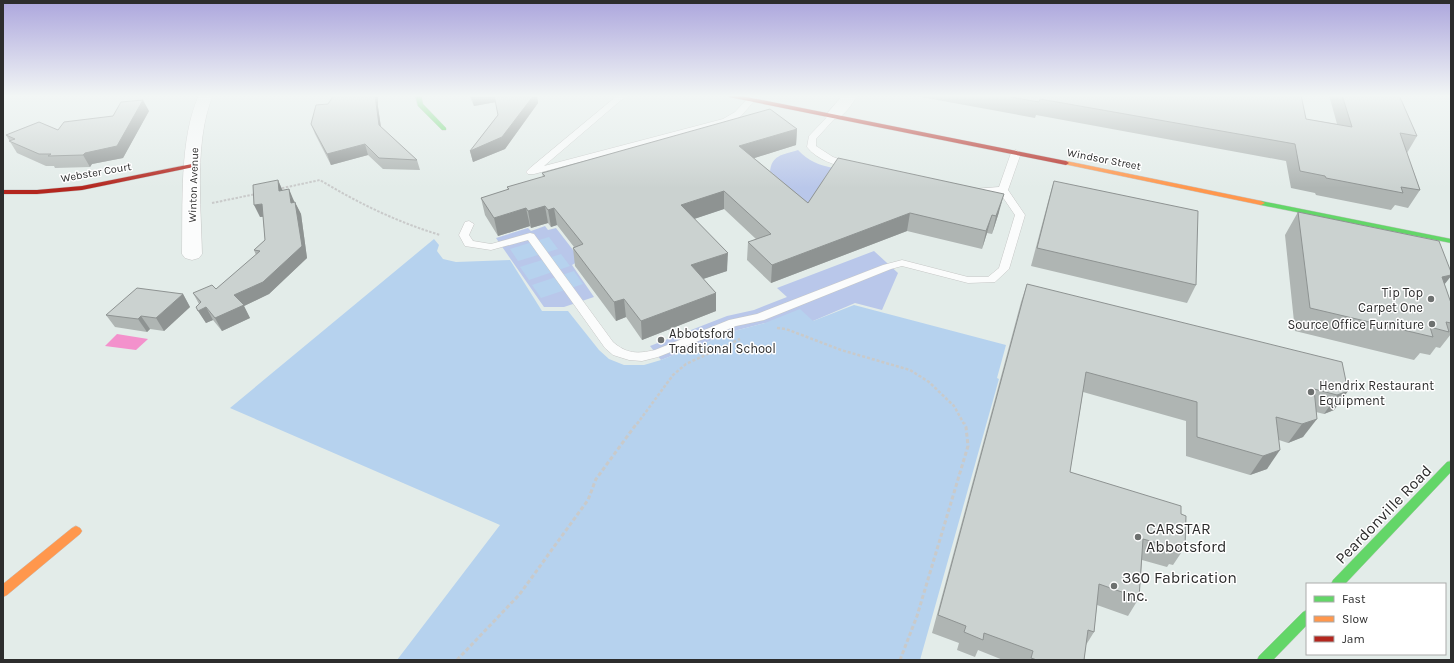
<svg xmlns="http://www.w3.org/2000/svg" width="1454" height="663" font-family="Karla,sans-serif">
  <style>
    .green { fill: #b9c7ea }
    .pitch { fill: #b6d2ee }
    .water { fill: #f391cc }
    .lines { fill: none; stroke-linecap: round; stroke-linejoin: round }
    .lane-casing { stroke: #c6c7c6; stroke-width: 1 }
    .street-casing { stroke: #c6c7c6; stroke-width: 1 }
    .fast-casing { stroke: #c6c7c6; stroke-width: 1 }
    .slow-casing { stroke: #c6c7c6; stroke-width: 1 }
    .jam-casing { stroke: #c6c7c6; stroke-width: 1 }
    .path-far2 { stroke: #c9caca; stroke-width: 2; stroke-dasharray: 2.5 1.5; stroke-linecap: butt }
    .path-far1 { stroke: #c9caca; stroke-width: 2.5; stroke-dasharray: 3 2; stroke-linecap: butt }
    .path { stroke: #c9caca; stroke-width: 3; stroke-dasharray: 4 2.5; stroke-linecap: butt }
    .lane { fill: #fbfcfc; fill-rule: evenodd }
    .street { fill: #fbfcfc; fill-rule: evenodd }
    .fast { fill: #63d668; fill-rule: evenodd }
    .slow { fill: #ff974d; fill-rule: evenodd }
    .jam { fill: #b3261e; fill-rule: evenodd }
    .wall { fill: #afb5b3 }
    .shaded-wall { fill: #8e9392 }
    .building { fill: #cbd2d0; stroke: #8e9392 }
    .poi-dot { fill: #6d706f; stroke: #fff; stroke-width: 1.5 }
    .labels { text-anchor: middle; stroke-width: 3; stroke-linejoin: round; paint-order: stroke }
    .far-street-label { font-size: 11px; fill: #2d2d2d; stroke: #fff }
    .poi-label { font-size: 13px; fill: #2d2d2d; stroke: #fff; text-anchor: end }
    .near-street-label { font-size: 16px; fill: #2d2d2d; stroke: #fff }
    .near-poi-label { font-size: 16px; fill: #2d2d2d; stroke: #fff; text-anchor: start }
  </style>
  <rect width="100%" height="100%" fill="#e3ece9"/>
  <g class="green">
    <path d="M 798,150 C 808,161 819,165 833,168 L 814,213 L 770,173 C 771,155 782,155 798,150 Z"/>
    <polygon points="545,226 548,230 556,228 577,255 574,257 577,262 572,265 594,297 564,307 544,307 496,238 528,228 531,231"/>
    <polygon points="874,251 898,273 882,310 855,303 813,321 765,323 738,330 661,360 650,346 727,316 754,310 787,297 777,288"/>
  </g>
  <g class="pitch">
    <polygon points="549,237 558,249 518,261 510,249"/>
    <polygon points="434,239 439,245 437,251 443,259 456,262 510,260 542,311 568,311 599,350 609,359 624,365 644,365 661,360 738,330 765,323 800,309 813,321 854,305 1006,345 997,378 999,379 920,660 397,660 500,525 230,408"/>
    <polygon points="561,254 570,266 529,280 520,267"/>
    <polygon points="574,271 583,284 541,298 532,285"/>
  </g>
  <polygon class="water" points="117,334 148,339 136,350 105,346"/>
  <g class="lines">
    <defs>
      <g id="lane">
        <polygon points="618,95 627,95 544,166 723,119 735,112 749,97 755,97 756,99 741,116 729,123 534,174 528,174 526,172 530,168"/>
        <path d="M 833,113 L 837,116 L 816,139 L 816,146 L 833,157 L 854,164 L 856,166 L 854,168 L 851,169 C 835,165 817,160 807,147 L 809,136 L 830,114 Z"/>
        <path d="M 1016,150 L 1021,153 L 1008,190 L 1025,215 L 1009,269 L 995,282 L 968,283 L 902,266 L 891,269 L 764,320 L 736,326 L 658,357 L 642,361 L 629,360 L 613,355 L 605,348 L 528,240 L 491,250 L 465,246 L 459,235 L 465,222 L 469,221 L 474,224 L 469,235 L 473,241 L 491,244 L 530,233 L 534,234 L 613,342 C 627,354 637,354 655,350 L 729,320 L 757,314 L 883,265 L 902,260 L 968,277 L 988,277 L 999,268 L 1015,215 L 1000,193 L 973,195 L 968,192 L 973,189 L 999,187 L 1011,153 Z"/>
      </g>
      <g id="street">
        <path d="M 199,95 L 213,95 C 194,140 201,205 202,254 L 199,258 L 192,260 L 185,258 L 182,254 C 183,206 179,138 199,95 Z"/>
        <path d="M 843,95 L 858,95 C 851,105 841,123 828,119 L 825,116 Z"/>
      </g>
      <g id="fast">
        <polygon points="415,95 421,95 423,104 446,128 446,130 442,130 418,106"/>
        <polygon points="1258,201 1261,201 1451,239 1451,243 1261,205 1257,203"/>
        <polygon points="1451,461 1451,472 1345,584 1331,584 1333,580 1447,462"/>
        <polygon points="1307,610 1307,625 1273,660 1257,660 1259,656 1303,612"/>
      </g>
      <g id="slow">
        <polygon points="1066,161 1261,201 1265,203 1261,205 1064,164 1064,162"/>
        <polygon points="76,526 80,528 82,531 80,534 7,595 3,597 3,584 72,528"/>
      </g>
      <g id="jam">
        <polygon points="726,95 737,95 1066,161 1069,163 1066,165 729,97"/>
        <polygon points="192,164 195,166 194,167 82,190 37,194 3,194 3,190 37,190 82,186"/>
      </g>
    </defs>
    <use href="#lane" class="lane-casing"/>
    <use href="#street" class="street-casing"/>
    <use href="#fast" class="fast-casing"/>
    <use href="#slow" class="slow-casing"/>
    <use href="#jam" class="jam-casing"/>
    <g class="path-far2">
      <path d="M 278,189 L 320,180 C 358,203 397,222 440,235"/>
      <polyline points="212,203 256,194"/>
    </g>
    <g class="path-far1">
      <polyline points="777,328 786,329 841,350 910,370 929,382 954,406 964,424"/>
      <polyline points="637,424 673,375 686,364 740,339"/>
    </g>
    <g class="path">
      <polyline points="457,660 519,595 588,500 596,479 637,423"/>
      <polyline points="900,660 917,616 968,446 966,427 964,423"/>
    </g>
    <use href="#lane" class="lane"/>
    <use href="#street" class="street"/>
    <use href="#fast" class="fast"/>
    <use href="#slow" class="slow"/>
    <use href="#jam" class="jam"/>
  </g>
  <g class="wall">
    <polygon points="334,95 378,95 378,107 381,127 417,160 420,170 383,169 368,155 331,165 315,134 311,124 328,104"/>
    <polygon points="469,95 537,95 538,103 505,149 473,162 470,151 498,115 496,102 474,106"/>
    <polygon points="910,95 1161,95 1169,96 1169,95 1301,95 1306,119 1337,124 1329,95 1399,95 1417,136 1407,153 1420,190 1408,208 1395,205 1391,210 1316,195 1315,193 1291,188 1286,161 1036,115 1035,118"/>
    <polygon points="149,111 123,158 92,164 90,167 55,168 54,166 46,166 17,153 6,135 58,130 113,116"/>
    <polygon points="797,129 796,145 754,158 808,203 999,212 992,234 987,233 982,249 907,231 771,283 747,260 748,242 756,239 724,209 694,219 727,271 703,279 716,293 716,311 642,340 626,317 616,321 575,266 573,248 574,247 557,225 551,227 548,223 531,228 530,226 498,236 485,215 481,198 508,190 507,187 543,177 542,173"/>
    <polygon points="278,180 283,191 294,201 301,214 307,258 269,294 244,306 250,318 222,331 213,320 206,323 196,307 199,304 193,293 216,289 256,255 254,250 265,240 263,217 260,217"/>
    <polygon points="1054,181 1196,285 1187,303 1031,266 1049,198"/>
    <polygon points="1298,212 1451,272 1451,276 1444,284 1451,303 1451,334 1440,348 1436,347 1430,355 1420,353 1414,360 1295,331 1285,235"/>
    <polygon points="1027,284 1348,391 1334,410 1324,414 1316,412 1303,437 1288,443 1279,440 1267,469 1250,475 1186,456 1186,421 1083,392 1070,472 1181,514 1185,547 1173,565 1169,564 1167,567 1142,560 1139,598 1128,616 1097,605 1094,632 1086,645 1084,660 1003,660 978,650 975,657 957,650 959,643 932,633 1021,302"/>
    <polygon points="183,294 190,307 164,331 150,329 147,332 115,327 106,315"/>
  </g>
  <g class="shaded-wall">
    <polygon points="375,95 378,95 378,107 382,135 379,125"/>
    <polygon points="471,95 494,95 496,102 474,106"/>
    <polygon points="534,95 537,95 538,103 505,149 473,162 470,151"/>
    <polygon points="143,100 149,111 123,158 92,164 90,167 83,155"/>
    <polygon points="797,129 796,145 739,163 739,146"/>
    <polygon points="365,144 368,155 331,165 327,154"/>
    <polygon points="278,180 283,192 279,191"/>
    <polygon points="289,189 294,201 296,215 291,203"/>
    <polygon points="724,191 724,209 682,223 681,205"/>
    <polygon points="1004,194 999,212 992,234 996,216"/>
    <polygon points="295,202 301,214 307,258 269,294 244,306 250,318 222,331 215,318 234,295"/>
    <polygon points="262,204 267,216 260,217 254,205"/>
    <polygon points="545,206 548,223 531,228 528,211"/>
    <polygon points="526,208 530,226 498,236 494,218"/>
    <polygon points="554,208 557,225 551,227 548,210"/>
    <polygon points="910,213 907,231 771,283 772,265"/>
    <polygon points="992,215 987,233 982,249 986,231"/>
    <polygon points="728,253 727,271 691,283 691,265"/>
    <polygon points="1451,275 1451,276 1434,298 1442,277"/>
    <polygon points="716,293 716,311 642,340 641,321"/>
    <polygon points="183,294 190,307 164,331 156,318"/>
    <polygon points="624,299 626,317 616,321 614,302"/>
    <polygon points="206,307 213,320 206,323 198,311"/>
    <polygon points="141,316 150,329 147,332 138,319"/>
    <polygon points="1348,391 1334,410 1324,414 1337,395"/>
    <polygon points="1317,419 1303,437 1288,443 1302,424"/>
    <polygon points="1280,450 1267,469 1250,475 1263,456"/>
  </g>
  <g class="building">
    <polygon points="334,95 375,95 379,125 417,160 379,158 365,144 327,154 311,124 316,105 328,104"/>
    <polygon points="494,95 534,95 502,137 470,151 498,115"/>
    <polygon points="999,95 1161,95 1173,97 1173,95 1301,95 1306,119 1352,127 1342,95 1399,95 1417,136 1400,133 1420,190 1401,187 1403,193 1326,178 1325,176 1300,171 1295,144 1040,99 1039,102"/>
    <polygon points="143,100 117,146 85,153 83,155 48,156 51,154 39,154 9,141 15,139 6,135 39,122 58,130 64,122 113,116 121,102"/>
    <polygon points="770,109 797,129 739,146 808,203 838,158 1004,194 996,216 992,215 986,231 910,213 772,265 748,242 771,234 724,191 681,205 728,253 691,265 716,293 641,321 624,299 614,302 573,248 583,244 554,208 548,210 545,206 528,211 526,208 494,218 481,198 509,189 507,187 545,176 542,173"/>
    <polygon points="278,180 279,191 289,189 291,203 295,202 302,246 263,282 234,295 244,305 215,318 206,307 198,311 196,307 201,302 193,293 212,285 216,289 260,251 254,250 265,240 262,204 254,205 253,185"/>
    <polygon points="1054,181 1198,211 1196,285 1037,248"/>
    <polygon points="1298,212 1439,241 1451,272 1451,275 1442,277 1451,303 1451,323 1446,322 1449,332 1430,327 1433,337 1310,308"/>
    <polygon points="1027,284 1342,362 1348,391 1337,395 1314,389 1317,419 1302,424 1276,417 1280,450 1263,456 1197,437 1197,402 1086,372 1070,472 1181,506 1181,514 1186,516 1185,547 1179,545 1179,549 1143,539 1139,598 1099,584 1094,632 1088,630 1084,660 1037,660 1031,658 1033,651 984,633 983,640 964,632 966,626 938,615"/>
    <polygon points="137,288 183,294 156,318 141,316 138,319 106,315"/>
  </g>
  <linearGradient id="sky" x2="0" y2="1"><stop stop-color="#aca6dd"/><stop offset="0.51" stop-color="#f2f6f5"/><stop offset="1" stop-color="#f2f6f5" stop-opacity="0"/></linearGradient>
  <rect width="1454" height="188" fill="url(#sky)"/>
  <g class="poi-dot">
    <circle cx="1431" cy="299" r="4"/>
    <circle cx="1432" cy="324" r="4"/>
    <circle cx="661" cy="340" r="4"/>
    <circle cx="1311" cy="392" r="4"/>
    <circle cx="1138" cy="537" r="4"/>
    <circle cx="1114" cy="586" r="4"/>
  </g>
  <g class="labels">
    <g class="far-street-label">
      <text transform="translate(1104 159) rotate(11)" y="4">Windsor Street</text>
      <text transform="translate(96 172) rotate(-10)" y="4">Webster Court</text>
      <text transform="translate(193 185) rotate(-88)" y="4">Winton Avenue</text>
    </g>
    <g class="poi-label">
      <text x="1423" y="297">Tip Top<tspan x="1423" dy="15">Carpet One</tspan></text>
      <text x="1424" y="329">Source Office Furniture</text>
      <text x="669" y="338" text-anchor="start">Abbotsford<tspan x="669" dy="15">Traditional School</tspan></text>
      <text x="1319" y="390" text-anchor="start">Hendrix Restaurant<tspan x="1319" dy="15">Equipment</tspan></text>
    </g>
    <g class="near-street-label">
      <text transform="translate(1383 514) rotate(-46)" y="6">Peardonville Road</text>
    </g>
    <g class="near-poi-label">
      <text x="1146" y="534">CARSTAR<tspan x="1146" dy="18">Abbotsford</tspan></text>
      <text x="1122" y="583">360 Fabrication<tspan x="1122" dy="18">Inc.</tspan></text>
    </g>
  </g>
  <rect width="1454" height="663" fill="none" stroke="#2d2d2d" stroke-width="8"/>
  <rect x="1306" y="583" width="140" height="72" fill="#ffffff" stroke="#ababab"/>
  <rect x="1314" y="596" width="20" height="6" fill="#63d668" stroke="#ababab"/>
  <text x="1342" y="603" font-size="12" fill="#2d2d2d">Fast</text>
  <rect x="1314" y="616" width="20" height="6" fill="#ff974d" stroke="#ababab"/>
  <text x="1342" y="623" font-size="12" fill="#2d2d2d">Slow</text>
  <rect x="1314" y="636" width="20" height="6" fill="#b3261e" stroke="#ababab"/>
  <text x="1342" y="643" font-size="12" fill="#2d2d2d">Jam</text>
</svg>
